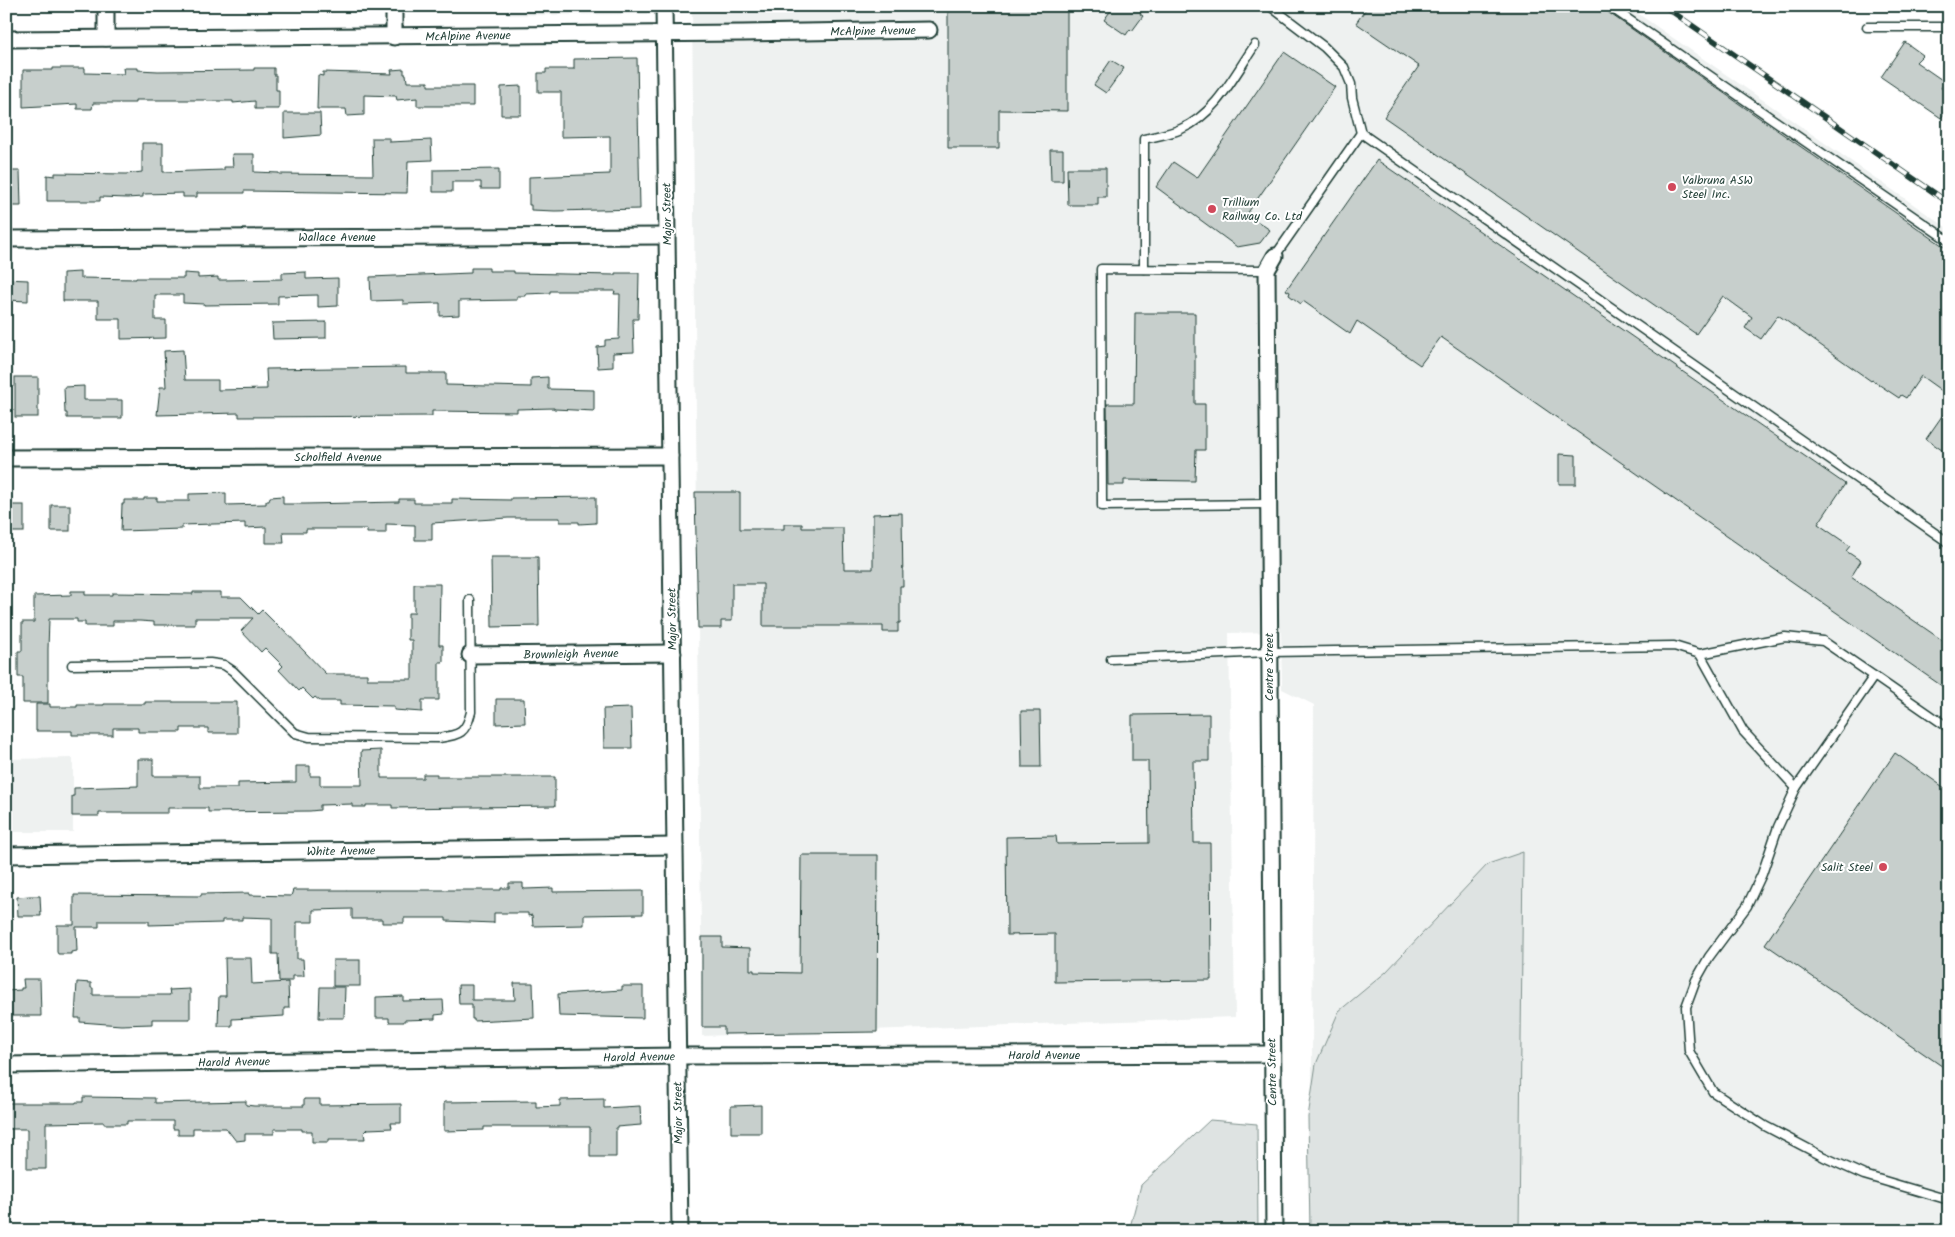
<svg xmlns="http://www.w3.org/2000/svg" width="1955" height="1237" font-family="Kalam,sans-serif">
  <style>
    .built { fill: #eef1f0 }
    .green { fill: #dee3e2; stroke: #7e908b }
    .building { fill: #c7cfcc; stroke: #1f3d34 }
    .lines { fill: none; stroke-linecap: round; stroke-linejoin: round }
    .lane-casing { stroke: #1f3d34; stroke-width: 11 }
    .street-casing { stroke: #1f3d34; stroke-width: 19 }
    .lane { stroke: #fff; stroke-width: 8 }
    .street { stroke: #fff; stroke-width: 15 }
    .rail-casing { stroke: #1f3d34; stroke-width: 5.5 }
    .rail { stroke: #fff; stroke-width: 4; stroke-dasharray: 11; stroke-linecap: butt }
    .poi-dot { fill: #d1495b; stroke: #fff; stroke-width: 2 }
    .labels { text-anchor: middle; stroke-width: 4; stroke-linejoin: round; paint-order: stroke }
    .street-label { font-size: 12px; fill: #1f3d34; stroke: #fff }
    .poi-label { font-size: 12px; fill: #1f3d34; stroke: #fff; text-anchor: start }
  </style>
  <rect width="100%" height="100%" fill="#fff"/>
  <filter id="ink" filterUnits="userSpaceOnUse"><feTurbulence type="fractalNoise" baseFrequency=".02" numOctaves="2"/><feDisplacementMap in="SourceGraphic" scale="10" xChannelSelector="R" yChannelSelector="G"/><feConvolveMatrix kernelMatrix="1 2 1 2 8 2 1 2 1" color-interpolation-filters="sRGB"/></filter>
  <g filter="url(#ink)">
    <g class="built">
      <polygon points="507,6 664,6 664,14 507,15"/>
      <polygon points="692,6 1627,6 1949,229 1949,1231 1311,1231 1314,705 1282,689 1281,632 1229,633 1235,1017 702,1036"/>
      <polygon points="6,342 14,342 12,436 6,436"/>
      <polygon points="73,758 73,832 6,832 6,759"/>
      <polygon points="1244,1221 1244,1231 683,1231 880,1228"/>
    </g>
    <g class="green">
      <polygon points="1523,852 1519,1231 1310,1231 1308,1117 1316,1064 1339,1011 1386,972 1488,864"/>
      <polygon points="1210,1120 1257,1124 1258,1231 1129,1231 1141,1185"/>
    </g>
    <g class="building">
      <polygon points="948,6 1067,6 1067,111 999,110 999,148 948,148"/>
      <polygon points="1114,6 1145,6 1140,14 1143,16 1132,31 1130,29 1126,35 1104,20"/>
      <polygon points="1368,6 1599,6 1949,250 1949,396 1921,376 1906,398 1901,395 1899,398 1872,380 1871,381 1778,315 1761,339 1745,328 1752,317 1723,296 1696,334 1384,117 1419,66 1356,23"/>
      <polygon points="1905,42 1923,55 1916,62 1945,82 1941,88 1949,93 1949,108 1941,118 1881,77"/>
      <polygon points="1284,52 1335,87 1247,214 1270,230 1260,243 1237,247 1156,187 1173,162 1197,178"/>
      <polygon points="637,58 640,209 555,211 531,210 531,205 529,205 529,177 610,174 610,136 561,137 561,92 538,92 538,73 546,73 546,69 574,69 574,59"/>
      <polygon points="1111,60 1124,68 1106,93 1094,85"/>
      <polygon points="53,68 85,68 85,73 124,74 123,68 138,68 138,70 158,71 254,70 254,68 274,68 274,75 276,75 276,90 279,90 279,109 255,109 255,101 233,103 233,101 207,101 207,100 135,100 135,103 93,103 92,109 77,109 77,104 23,107 23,70 53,70"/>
      <polygon points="404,69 404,74 406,74 407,82 428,82 428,86 473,86 473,106 417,106 417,98 397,100 396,96 364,95 364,115 347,116 346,109 317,109 318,75 323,76 323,72 392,74 391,70"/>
      <polygon points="521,86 521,115 501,115 501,87"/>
      <polygon points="284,113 320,113 321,135 284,138"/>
      <polygon points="372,138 390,138 390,142 431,140 432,160 408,161 407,193 244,191 244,193 197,193 197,197 183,197 183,193 143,194 143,197 127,198 100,197 100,201 47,201 47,175 55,176 55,173 126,174 142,172 142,143 163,143 163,172 224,170 224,167 233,167 232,154 254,154 254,172 279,173 279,174 373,175"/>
      <polygon points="1050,150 1063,150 1063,181 1051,181"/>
      <polygon points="1377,160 1845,484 1818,524 1850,546 1846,551 1861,561 1851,577 1949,645 1949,691 1441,337 1420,365 1357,321 1350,334 1303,301 1301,304 1289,295 1290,292 1286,290"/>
      <polygon points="1067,168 1106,168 1106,197 1098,197 1098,205 1068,205"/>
      <polygon points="499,169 499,189 481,189 481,182 452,182 452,192 433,192 433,170"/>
      <polygon points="6,171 20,171 21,206 6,206"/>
      <polygon points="471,268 489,268 489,271 514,271 514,273 615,275 615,273 639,273 638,319 633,319 634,352 613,353 613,367 598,368 597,347 605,346 605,340 619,339 620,294 614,294 615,291 550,291 550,293 525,294 525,296 517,296 517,300 459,301 459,315 440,316 440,303 403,304 403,300 371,301 370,277 471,273"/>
      <polygon points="80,272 80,278 136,279 136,278 184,278 184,273 198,274 198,278 218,277 218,280 223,280 282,279 282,273 306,272 306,279 338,278 338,306 318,307 318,295 278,296 278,304 204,305 204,304 183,303 183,295 155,295 155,320 166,320 166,338 121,339 121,319 98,319 98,301 63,301 63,273"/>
      <polygon points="6,279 28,280 28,301 6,300"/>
      <polygon points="1135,313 1195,313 1195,404 1205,404 1205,450 1196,450 1195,481 1124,480 1124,485 1108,485 1107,404 1134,404"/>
      <polygon points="326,322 326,338 273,339 272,323"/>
      <polygon points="183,350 185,380 218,380 218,390 267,389 266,369 406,367 406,373 446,373 446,385 531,387 531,378 548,377 548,389 594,390 594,411 554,409 554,408 517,409 517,412 432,411 432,416 239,417 239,413 157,415 160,387 166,387 164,351"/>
      <rect x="15" y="377" width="23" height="40"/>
      <polygon points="84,386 84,400 122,400 122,418 67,418 67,413 65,413 64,387"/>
      <polygon points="1949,406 1949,455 1926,439"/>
      <polygon points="1559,454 1576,455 1576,484 1559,484"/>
      <polygon points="695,492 740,492 740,529 784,529 784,524 802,524 802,528 843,528 844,569 873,569 873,514 902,513 903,586 900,586 900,623 898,623 898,632 883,632 883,626 763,626 763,584 732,584 732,621 721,621 721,628 698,628"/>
      <polygon points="226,493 226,505 266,504 266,501 269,501 270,497 283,496 283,504 305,504 399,502 399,499 414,499 414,503 452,503 452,499 511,500 511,498 596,497 596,523 579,524 579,522 560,522 560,518 508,518 432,523 432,540 415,540 415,525 386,524 386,533 367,533 367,529 306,529 306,532 283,532 284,543 266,543 266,527 245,528 245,523 182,525 182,529 121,531 122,504 124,504 124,500 144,500 144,498 157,498 157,501 189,501 189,494"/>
      <rect x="6" y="505" width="18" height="27"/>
      <rect x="51" y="505" width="19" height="26"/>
      <polygon points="491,557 538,557 539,626 492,627"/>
      <polygon points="414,584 440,584 439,645 443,645 443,662 439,662 439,700 422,700 422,712 394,710 394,706 340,705 340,701 320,701 315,697 313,699 302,688 299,691 279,670 283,666 265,648 261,652 241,631 253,618 195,618 195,625 154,625 154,622 140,621 113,621 113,626 85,626 85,622 77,622 77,619 49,619 48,649 48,703 23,703 23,677 18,677 18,651 22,651 22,622 34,622 34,596 71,595 71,591 85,591 85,595 112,595 112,593 193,594 193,592 221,592 221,597 241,597 258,614 262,610 281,629 282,628 326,674 367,674 367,679 412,679 412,640 408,640 408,613 414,613"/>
      <polygon points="496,699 524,699 525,723 496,724"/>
      <polygon points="145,702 237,702 237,733 208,733 208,728 181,728 181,732 138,732 138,728 113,728 113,735 72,735 72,731 36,731 36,704 50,704 50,707 77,707 77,705 104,705 104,704 145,704"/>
      <polygon points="631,708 632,748 604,748 603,709"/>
      <polygon points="1021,711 1040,711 1041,767 1022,767"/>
      <polygon points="1209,714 1209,761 1193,761 1194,843 1210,843 1211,980 1055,982 1055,934 1007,935 1006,837 1056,836 1057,844 1149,843 1148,761 1132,761 1132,715"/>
      <polygon points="381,750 381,778 423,778 423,774 437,774 437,777 555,777 555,806 392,808 392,805 366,805 366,807 352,807 352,804 320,805 320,810 310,811 208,812 208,808 168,808 168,813 99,813 99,816 72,816 72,796 74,796 74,788 138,786 138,759 153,759 153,776 200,776 200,788 238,788 238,783 296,782 296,766 310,766 310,776 320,776 320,785 362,785 361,751"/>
      <polygon points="1895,753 1949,791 1949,1071 1765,944"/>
      <polygon points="801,855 878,855 877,1032 724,1034 724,1027 702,1027 702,937 722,937 722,947 750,948 750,970 754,970 754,972 800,973"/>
      <polygon points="509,883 523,883 523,888 525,889 553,888 553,892 643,891 643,914 584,915 584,925 533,926 532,915 528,916 528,913 494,913 494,923 446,921 446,918 404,918 404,923 382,923 382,919 352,919 352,909 313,910 313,922 297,922 297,959 303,959 304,976 292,976 292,981 279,981 278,954 272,954 272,918 242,917 242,920 222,920 222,923 149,925 149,921 99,921 99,927 76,927 77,951 71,952 71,954 58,954 57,952 57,925 74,925 74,895 201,896 201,894 249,893 249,895 291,896 293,890 501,890 501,888 509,888"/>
      <polygon points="30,896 40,896 41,916 18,916 17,897"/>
      <polygon points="225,958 251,958 252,984 288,982 289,1008 284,1008 284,1016 232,1019 232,1026 218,1026 219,996 226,996"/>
      <rect x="333" y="960" width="27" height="26"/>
      <polygon points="23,979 40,979 41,1016 6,1016 6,991 21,990 21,988 24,988"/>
      <polygon points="77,982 91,983 91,988 93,988 93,995 170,995 169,990 190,989 190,1019 152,1019 152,1024 121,1025 80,1022 80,1018 75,1018"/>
      <polygon points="514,983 533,983 534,1018 474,1021 474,1019 472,1019 472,1004 459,1004 458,985 472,985 472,1000 515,1000"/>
      <polygon points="622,986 643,986 643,1018 559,1016 558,994 622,990"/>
      <polygon points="320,987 345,987 344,1018 319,1018"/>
      <polygon points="403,996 403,1001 443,1000 444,1014 435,1015 435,1019 404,1020 404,1022 389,1022 389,1018 376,1018 376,997"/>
      <polygon points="83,1097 155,1098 155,1103 246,1101 246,1105 254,1106 304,1106 304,1099 320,1099 320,1105 401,1104 401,1123 391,1123 392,1128 368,1129 364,1133 365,1139 329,1139 329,1142 312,1142 312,1131 302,1131 302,1129 274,1129 274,1134 245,1134 245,1140 236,1141 226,1128 193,1128 193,1135 178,1135 178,1129 173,1129 173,1121 127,1121 127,1124 104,1124 104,1122 46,1123 46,1169 27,1169 27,1129 6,1129 6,1103 76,1103 76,1102 83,1102"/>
      <polygon points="604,1099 604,1108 640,1106 641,1125 616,1127 616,1157 590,1157 590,1127 484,1127 484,1130 444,1131 444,1102 536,1101 536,1107 560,1106 560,1100"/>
      <polygon points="761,1105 761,1133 731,1133 731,1106"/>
    </g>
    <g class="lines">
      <defs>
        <g id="lane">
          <polyline points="1270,6 1324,47 1344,67 1351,84 1352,98 1361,133 1949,543"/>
          <polyline points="1609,6 1949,241"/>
          <polyline points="1867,27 1949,27"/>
          <polyline points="1275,256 1361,133"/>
          <path d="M 1144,269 L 1144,139 C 1156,136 1170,134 1181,129 C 1216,114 1235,74 1255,45"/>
          <polyline points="1267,270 1101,269 1102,506 1268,504"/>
          <polyline points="1700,654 1785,637 1823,641 1874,676"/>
          <polyline points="1111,659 1269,652 1674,646 1700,654 1743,731 1796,788"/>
          <path d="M 72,665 L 210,663 L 224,665 L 233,671 L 295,733 L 309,737 L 439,738 C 460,735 466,733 471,712 L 470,600"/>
          <polyline points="1949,728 1874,676 1796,788 1778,827 1762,874 1747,906 1709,957 1696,980 1686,1007 1689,1051 1713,1092 1765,1126 1824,1157 1864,1175 1949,1200"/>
        </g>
        <g id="street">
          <polyline points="106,6 106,38"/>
          <polyline points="394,6 394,37"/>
          <polyline points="664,6 680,1231"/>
          <polyline points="6,39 743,33 929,30"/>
          <polyline points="6,239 667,236"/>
          <polyline points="6,458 670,456"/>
          <polyline points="470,655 673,653"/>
          <polyline points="6,855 675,846"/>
          <polyline points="6,1065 678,1056 1272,1054"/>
          <polyline points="1274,1231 1267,270 1275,256"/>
        </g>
      </defs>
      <use href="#lane" class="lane-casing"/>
      <use href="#street" class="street-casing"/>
      <use href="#lane" class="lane"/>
      <use href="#street" class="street"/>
      <defs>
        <polyline id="rail" points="1664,6 1949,203"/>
      </defs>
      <use href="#rail" class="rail-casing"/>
      <use href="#rail" class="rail"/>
    </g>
  </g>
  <g class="poi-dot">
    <circle cx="1672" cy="187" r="5"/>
    <circle cx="1212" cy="209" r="5"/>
    <circle cx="1883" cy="867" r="5"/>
  </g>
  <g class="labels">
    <g class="street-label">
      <text transform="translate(873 31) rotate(-1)" y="4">McAlpine Avenue</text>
      <text transform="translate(468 36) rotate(-1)" y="4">McAlpine Avenue</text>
      <text transform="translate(667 214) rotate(-91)" y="4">Major Street</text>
      <text x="337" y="241">Wallace Avenue</text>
      <text x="338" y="461">Scholfield Avenue</text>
      <text transform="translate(672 619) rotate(-91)" y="4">Major Street</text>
      <text transform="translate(571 654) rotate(-1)" y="4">Brownleigh Avenue</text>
      <text transform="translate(1269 667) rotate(-90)" y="4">Centre Street</text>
      <text transform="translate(341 851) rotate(-1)" y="4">White Avenue</text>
      <text x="1044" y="1059">Harold Avenue</text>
      <text transform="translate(639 1057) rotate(-1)" y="4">Harold Avenue</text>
      <text transform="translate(234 1062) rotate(-1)" y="4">Harold Avenue</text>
      <text transform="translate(1272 1072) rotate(-91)" y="4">Centre Street</text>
      <text transform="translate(678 1113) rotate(-91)" y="4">Major Street</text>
    </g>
    <g class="poi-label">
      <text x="1682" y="184">Valbruna ASW<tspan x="1682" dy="14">Steel Inc.</tspan></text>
      <text x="1222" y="206">Trillium<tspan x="1222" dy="14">Railway Co. Ltd</tspan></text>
      <text x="1873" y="871" text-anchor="end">Salit Steel</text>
    </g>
  </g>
  <rect width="1955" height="1237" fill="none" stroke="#fff" stroke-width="25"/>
  <rect x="12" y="12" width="1930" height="1212" fill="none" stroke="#1f3d34" stroke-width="2" filter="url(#ink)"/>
</svg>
